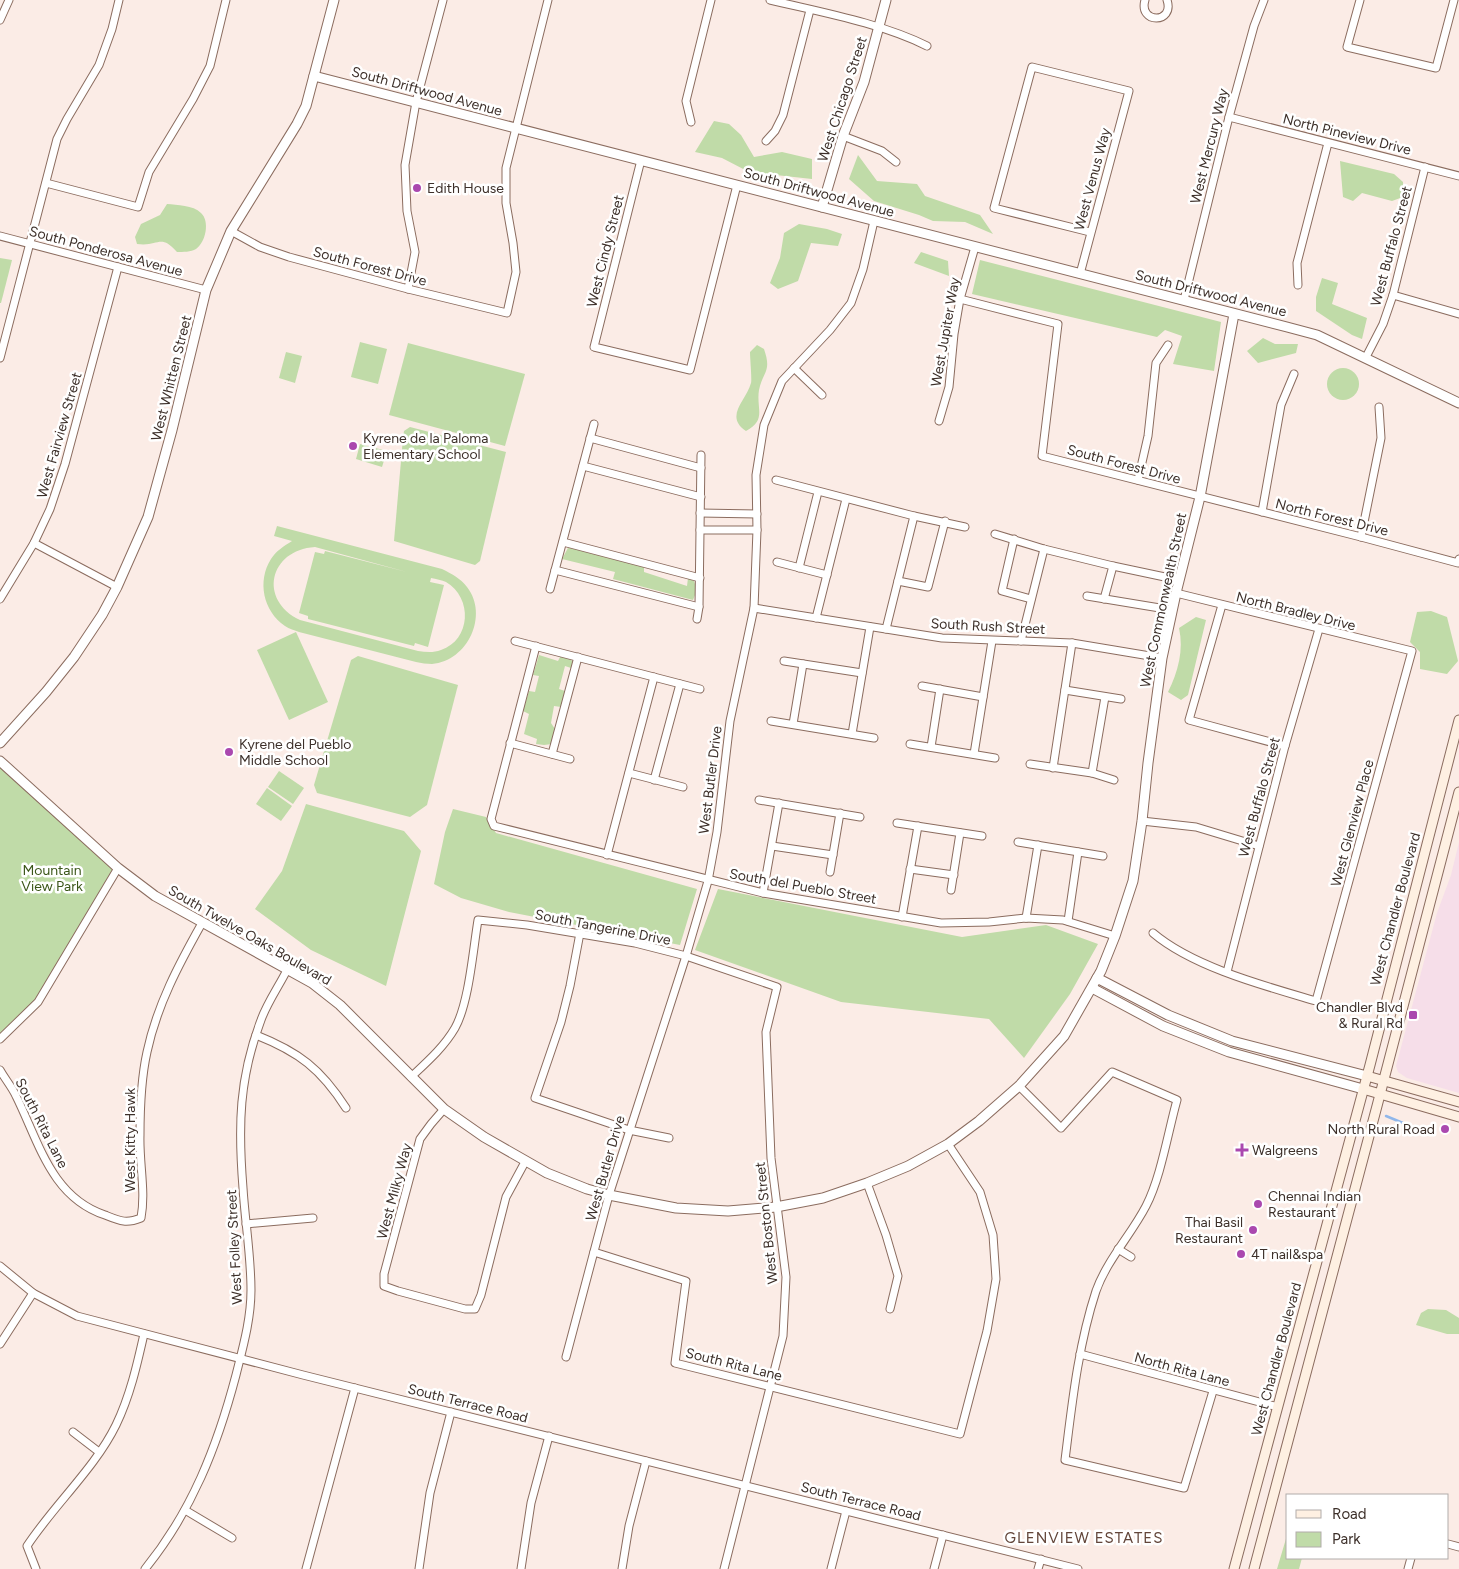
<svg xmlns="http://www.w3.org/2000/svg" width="1459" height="1569" font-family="Figtree,sans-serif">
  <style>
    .industrial { fill: #f6dee9 }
    .green { fill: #c0dba8; fill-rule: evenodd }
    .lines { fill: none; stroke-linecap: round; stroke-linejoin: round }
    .stream { stroke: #90b7eb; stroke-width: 2.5 }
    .minor-casing { stroke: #8b6c5f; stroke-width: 9 }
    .tertiary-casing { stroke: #8b6c5f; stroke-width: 11 }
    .secondary-casing { stroke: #8b6c5f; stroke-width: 11 }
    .minor { stroke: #fff; stroke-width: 7 }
    .tertiary { stroke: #fff; stroke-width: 9 }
    .secondary { stroke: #fef0e2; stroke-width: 9 }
    .poi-dot { fill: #aa48af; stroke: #fff; stroke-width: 2 }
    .labels { text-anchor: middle; stroke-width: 5; stroke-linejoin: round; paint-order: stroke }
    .street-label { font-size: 14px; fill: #3d302a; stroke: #fff }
    .poi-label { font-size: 14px; fill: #3d302a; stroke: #fff; text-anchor: start }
    .park-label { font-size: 14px; fill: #3b5619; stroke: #fff }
    .neighbourhood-label { font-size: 15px; letter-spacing: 1px; fill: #624539; stroke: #fff }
  </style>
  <rect width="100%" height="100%" fill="#fbece6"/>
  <polygon class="industrial" points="1459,842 1459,1093 1407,1078 1398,1072 1396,1066 1437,913 1451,875"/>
  <g class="green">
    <polygon points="714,121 729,124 741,135 754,157 782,152 812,159 812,179 749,172 722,158 695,152"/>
    <polygon points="858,155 877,181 917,184 925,196 980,215 993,234 965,222 933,221 919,215 874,201 849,179"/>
    <polygon points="1340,161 1394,174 1403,182 1403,197 1392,201 1362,193 1353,201 1343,197"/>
    <path d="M 167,204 C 177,205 193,205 201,213 C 210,221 206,242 196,249 C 191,252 183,252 177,252 C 160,233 159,247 137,244 L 135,237 L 141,224 L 160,215 Z"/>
    <polygon points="799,224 827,229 842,234 838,246 811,243 798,281 778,289 770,283 780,258 784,233"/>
    <polygon points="921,252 948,261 949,276 914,263"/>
    <polygon points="0,258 12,260 1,303 0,303"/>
    <polygon points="980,260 1221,322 1214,371 1173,364 1182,336 1165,330 1157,337 972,294"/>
    <polygon points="1322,278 1338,283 1332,304 1367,318 1362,339 1352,335 1316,311 1316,297"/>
    <polygon points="1263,338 1275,344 1298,344 1296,353 1258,363 1247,351"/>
    <polygon points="360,342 387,349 378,384 351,377"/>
    <polygon points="408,343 525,374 505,446 389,415"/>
    <path d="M 757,345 L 764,349 C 772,372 763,371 759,390 C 756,409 767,420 746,431 C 724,416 746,401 751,383 C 752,380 750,358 750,352 Z"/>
    <polygon points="286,352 302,356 295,383 279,378"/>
    <circle cx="1343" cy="384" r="16"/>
    <polygon points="410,427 506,452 480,561 475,565 394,541 403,438 404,431"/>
    <polygon points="360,444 387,451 382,467 356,459"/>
    <path d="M 277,526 L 442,569 C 452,574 460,578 467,587 C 489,615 468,661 432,664 C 427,664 421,663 416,662 L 299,632 C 295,630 289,629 285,626 C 263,611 257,581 271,559 C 276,551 284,546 292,541 L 274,536 ZM 315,547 L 407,572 L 325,551 L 324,554 L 315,552 L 299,613 L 308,616 L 308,619 L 414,646 L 415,643 L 428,647 L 444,585 L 430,582 L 431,578 C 436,579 442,580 446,582 C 473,598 471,640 441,650 C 433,653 426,652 418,651 L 300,620 C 258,600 269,550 315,547 Z"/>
    <polygon points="569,546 644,567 644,572 687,586 688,578 694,581 697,590 693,600 613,579 615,572 562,559"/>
    <polygon points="1431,611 1447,617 1458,661 1447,674 1420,669 1420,652 1410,642 1417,612"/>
    <path d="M 1196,617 L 1206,620 L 1188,695 L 1181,700 L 1168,692 C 1178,672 1184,650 1179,628 Z"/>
    <polygon points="296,632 328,702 289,720 257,650"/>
    <polygon points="539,655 558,661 561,655 569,657 574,664 571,668 565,666 559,689 565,691 561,707 554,706 551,723 555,729 552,744 544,745 536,744 537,739 524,734 529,714 523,711 529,691 535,692 539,676 533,675"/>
    <polygon points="358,656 458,685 427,805 410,817 317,793 314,785 351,660"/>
    <polygon points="0,761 118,868 38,1002 0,1039"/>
    <polygon points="279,771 304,788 293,804 268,787"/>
    <polygon points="267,788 292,806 281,821 256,804"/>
    <polygon points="306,804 404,831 421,851 386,986 311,950 255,909 282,871"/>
    <polygon points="453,809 486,817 496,833 697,889 680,945 509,912 461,898 434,884 445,832"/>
    <polygon points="718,889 962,937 1046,925 1098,944 1070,994 1024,1058 989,1019 841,1002 695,950"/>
    <polygon points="1428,1309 1446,1310 1459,1318 1459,1334 1447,1334 1416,1325 1421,1313"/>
    <polygon points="1288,1532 1288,1558 1302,1558 1299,1569 1277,1569"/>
  </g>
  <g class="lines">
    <polyline class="stream" points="1386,1116 1403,1123 1408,1129"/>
    <defs>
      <g id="minor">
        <path d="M 770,0 C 820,12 881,23 927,46"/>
        <path d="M 1145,0 C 1138,24 1175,24 1167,0"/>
        <polyline points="1360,0 1347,47 1436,68 1454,0"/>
        <polyline points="0,20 9,0"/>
        <polyline points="1229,117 1459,176"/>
        <polyline points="691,122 686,101 711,0"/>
        <polyline points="843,136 882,151 896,162"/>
        <polyline points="766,141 775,131 783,115 810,10"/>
        <polyline points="641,160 594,347 690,370 737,185"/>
        <polyline points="46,183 138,207 149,172 193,99 210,66 226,0"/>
        <polyline points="231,231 260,247 289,257 408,289 507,313 516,272 513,243 506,203 506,168 548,0"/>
        <polyline points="0,236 206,290"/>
        <polyline points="1080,274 1129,91 1032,67 994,208 1090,232"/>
        <polyline points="1298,285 1297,263 1328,143"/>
        <polyline points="408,289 415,252 407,211 405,165 416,102 443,0"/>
        <polyline points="1393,295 1459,314"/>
        <polyline points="960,299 1058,324 1042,456 1361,537 1458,563 1459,559"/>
        <polyline points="1184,300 1229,117 1254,26 1264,0"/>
        <polyline points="1366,357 1383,324 1393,295 1425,167"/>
        <polyline points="0,358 57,139 67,119 99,65 112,29 119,0"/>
        <polyline points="794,368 822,395"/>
        <polyline points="939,421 949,387 954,334 960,299 975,247"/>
        <polyline points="590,438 701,468"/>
        <polyline points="583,466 701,497"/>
        <polyline points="776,480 914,516 965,527"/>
        <polyline points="1138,480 1148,436 1156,363 1168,345"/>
        <polyline points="1262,512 1281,405 1294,374"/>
        <polyline points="700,513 757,514"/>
        <polyline points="700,530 757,530"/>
        <polyline points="995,534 1044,549 1113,566 1179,580"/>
        <polyline points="1361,537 1381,438 1379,407"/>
        <polyline points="1014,539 1002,591 1031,599"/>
        <polyline points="563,542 700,578"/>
        <polyline points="34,543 117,587"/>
        <polyline points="777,562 827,575"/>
        <polyline points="799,568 818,492"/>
        <polyline points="555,570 699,607"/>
        <polyline points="898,581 928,587 945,521"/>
        <polyline points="550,589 594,424"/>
        <polyline points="1087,596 1172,610"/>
        <polyline points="0,599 34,543 50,509 65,464 118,267"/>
        <polyline points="1104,599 1113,566"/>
        <polyline points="1222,605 1189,720 1285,746"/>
        <polyline points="754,608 942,638 1072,643 1162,658"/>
        <polyline points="816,618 846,499"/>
        <polyline points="697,619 699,607 701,455"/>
        <polyline points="886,629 914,516"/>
        <polyline points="515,641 700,689"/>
        <polyline points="1021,641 1044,549"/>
        <polyline points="536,646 491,819 494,826 763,893 941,923 989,922 1026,918 1063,920 1115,936"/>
        <polyline points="784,661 862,673"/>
        <polyline points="922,686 983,697"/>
        <polyline points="1065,690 1121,699"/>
        <polyline points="771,721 874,738"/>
        <polyline points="793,724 803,664"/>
        <polyline points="852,734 870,627"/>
        <polyline points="510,743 570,759"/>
        <polyline points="910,744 995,758"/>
        <polyline points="931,747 940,689"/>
        <polyline points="552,754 578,657"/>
        <polyline points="974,754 992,641"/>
        <polyline points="1030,764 1092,773 1114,780"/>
        <polyline points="1053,768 1072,643"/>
        <polyline points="629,773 683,787"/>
        <polyline points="1092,773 1105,697"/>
        <polyline points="654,780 680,684"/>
        <polyline points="759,800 860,817"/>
        <polyline points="1142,821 1196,827 1259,846"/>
        <polyline points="897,823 982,836"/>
        <polyline points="1018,842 1103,856"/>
        <polyline points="772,846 833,855"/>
        <polyline points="607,855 654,677"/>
        <polyline points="910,869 954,875"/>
        <polyline points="830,872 840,813"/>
        <polyline points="951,890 960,833"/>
        <polyline points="763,893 779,803"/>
        <polyline points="902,917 918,826"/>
        <polyline points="1026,918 1038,845"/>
        <polyline points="1068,921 1078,852"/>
        <polyline points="580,933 570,986 561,1022 535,1098 629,1130 669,1138"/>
        <path d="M 1153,933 C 1193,967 1265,986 1316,1001 L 1412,651 L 1176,593"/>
        <polyline points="1227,972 1285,746 1319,629"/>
        <path d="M 256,1035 C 299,1052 321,1069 346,1108"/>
        <polyline points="0,1039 38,1002 118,868"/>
        <path d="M 0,1070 C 5,1079 12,1087 16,1096 C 39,1142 51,1197 105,1215 C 120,1221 126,1224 141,1218 C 146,1191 139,1163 140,1135 C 140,1107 141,1079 147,1052 C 157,1005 179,964 202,923"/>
        <path d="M 411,1077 C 427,1062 444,1047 455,1028 C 469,1003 473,950 478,920 L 527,925 L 635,943 L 686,956 L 777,987 L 766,1032 L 771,1158 L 786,1277 L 783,1336 L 724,1569"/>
        <path d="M 1019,1086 L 1061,1128 L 1112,1072 L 1177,1100 C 1168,1132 1161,1177 1146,1206 C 1131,1235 1107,1260 1096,1291 C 1078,1346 1072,1404 1065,1460 L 1184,1488 L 1213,1391"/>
        <polyline points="444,1109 431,1124 420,1139 384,1274 384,1286 398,1291 465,1309 475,1309 481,1295 506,1197 525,1162"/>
        <polyline points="867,1183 886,1235 898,1276 890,1309"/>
        <polyline points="246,1224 313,1218"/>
        <polyline points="1118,1249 1131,1257"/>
        <polyline points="594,1252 686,1281 675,1363 960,1434 987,1331 996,1279 993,1235 980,1192 948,1144"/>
        <polyline points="0,1266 33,1293 77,1316 303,1375 1078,1569"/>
        <polyline points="0,1344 33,1293"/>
        <polyline points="1080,1354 1278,1407"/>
        <polyline points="566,1357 609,1195 686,956 708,881 717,832 730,721 754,608 757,530 756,475 764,425 782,381 830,330 851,303 863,269 874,221"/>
        <polyline points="73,1432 99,1452"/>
        <polyline points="185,1510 232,1538"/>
        <polyline points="1448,1544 1459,1547"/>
        <path d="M 36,1569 L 27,1546 C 54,1505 95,1468 116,1425 C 130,1396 137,1365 144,1334"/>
        <path d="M 145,1569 C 192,1511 217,1447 236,1375 C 243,1347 251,1319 251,1290 C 251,1256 245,1221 243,1188 C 238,1126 239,1078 261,1020 C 267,1003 279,986 287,970"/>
        <polyline points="306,1569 355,1388"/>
        <polyline points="419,1569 430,1493 451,1412"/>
        <polyline points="521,1569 531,1503 549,1436"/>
        <polyline points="622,1569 629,1526 646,1461"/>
        <polyline points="831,1569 846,1511"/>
        <polyline points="934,1569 943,1535"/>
        <polyline points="1038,1569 1041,1559"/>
        <polyline points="1408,1569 1411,1558"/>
      </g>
      <g id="tertiary">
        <polyline points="314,76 1287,327 1317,335 1459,403"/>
        <polyline points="822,207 843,136 864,82 886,0"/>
        <polyline points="0,743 46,692 74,657 102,615 117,587 148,517 172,430 206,290 231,231 297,124 306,106 334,0"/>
        <polyline points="0,761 118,868 155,896 312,983 340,1005 444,1109 484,1137 547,1173 587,1189 609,1195 676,1208 728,1211 776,1207 823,1198 867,1183 908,1166 948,1144 979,1121 1019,1086 1064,1036 1101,971 1115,936 1133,881 1142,821 1148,763 1162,658 1176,593 1200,497 1234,314"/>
        <polyline points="1097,978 1168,1015 1232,1041 1367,1076"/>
        <polyline points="1092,988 1163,1026 1229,1052 1363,1089"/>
      </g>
      <g id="secondary">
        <polyline points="1367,1076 1459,1102"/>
        <polyline points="1363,1089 1459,1117"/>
        <polyline points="1234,1569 1370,1065 1459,720"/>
        <polyline points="1254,1569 1377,1106 1459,792"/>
      </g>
    </defs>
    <use href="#minor" class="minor-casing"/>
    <use href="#tertiary" class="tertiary-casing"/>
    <use href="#secondary" class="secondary-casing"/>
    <use href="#minor" class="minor"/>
    <use href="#tertiary" class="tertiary"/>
    <use href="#secondary" class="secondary"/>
  </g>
  <g class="poi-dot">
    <circle cx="417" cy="188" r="5"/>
    <circle cx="353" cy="446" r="5"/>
    <circle cx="229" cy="752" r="5"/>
    <rect x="1408" y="1010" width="10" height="10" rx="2.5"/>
    <circle cx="1445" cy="1129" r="5"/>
    <path d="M1239.5 1142.5h5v5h5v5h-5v5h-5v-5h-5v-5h5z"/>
    <circle cx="1258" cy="1204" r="5"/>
    <circle cx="1253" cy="1230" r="5"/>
    <circle cx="1241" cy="1254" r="5"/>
  </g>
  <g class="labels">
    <g class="street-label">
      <text transform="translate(427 91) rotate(15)" y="5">South Driftwood Avenue</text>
      <text transform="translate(842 99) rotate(-72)" y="5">West Chicago Street</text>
      <text transform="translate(1347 134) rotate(14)" y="5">North Pineview Drive</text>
      <text transform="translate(1209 146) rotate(-76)" y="5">West Mercury Way</text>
      <text transform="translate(1092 179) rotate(-75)" y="5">West Venus Way</text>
      <text transform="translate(819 192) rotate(15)" y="5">South Driftwood Avenue</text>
      <text transform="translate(1391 246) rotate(-75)" y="5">West Buffalo Street</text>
      <text transform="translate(106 251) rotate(15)" y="5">South Ponderosa Avenue</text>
      <text transform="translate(605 251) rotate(-76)" y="5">West Cindy Street</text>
      <text transform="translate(370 266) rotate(15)" y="5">South Forest Drive</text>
      <text transform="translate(1211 293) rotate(14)" y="5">South Driftwood Avenue</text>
      <text transform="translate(945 332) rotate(-80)" y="5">West Jupiter Way</text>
      <text transform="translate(171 378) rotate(-76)" y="5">West Whitten Street</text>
      <text transform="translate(59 435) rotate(-74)" y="5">West Fairview Street</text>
      <text transform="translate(1124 464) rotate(15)" y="5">South Forest Drive</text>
      <text transform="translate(1332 517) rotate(14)" y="5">North Forest Drive</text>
      <text transform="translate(1163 600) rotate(-78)" y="5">West Commonwealth Street</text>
      <text transform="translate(1296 611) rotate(14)" y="5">North Bradley Drive</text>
      <text transform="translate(988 626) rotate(3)" y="5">South Rush Street</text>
      <text transform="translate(710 780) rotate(-83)" y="5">West Butler Drive</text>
      <text transform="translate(1259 797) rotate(-75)" y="5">West Buffalo Street</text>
      <text transform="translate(1352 823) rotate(-75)" y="5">West Glenview Place</text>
      <text transform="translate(803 886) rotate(10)" y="5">South del Pueblo Street</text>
      <text transform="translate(1395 909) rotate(-75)" y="5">West Chandler Boulevard</text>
      <text transform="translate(603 927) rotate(11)" y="5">South Tangerine Drive</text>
      <text transform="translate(250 935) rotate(30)" y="5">South Twelve Oaks Boulevard</text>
      <text transform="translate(42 1123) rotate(63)" y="5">South Rita Lane</text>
      <text transform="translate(130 1140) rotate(-90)" y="5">West Kitty Hawk</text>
      <text transform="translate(605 1168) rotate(-74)" y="5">West Butler Drive</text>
      <text transform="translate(394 1191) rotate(-75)" y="5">West Milky Way</text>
      <text transform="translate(766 1223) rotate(-96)" y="5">West Boston Street</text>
      <text transform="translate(234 1247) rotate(-93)" y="5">West Folley Street</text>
      <text transform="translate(1276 1359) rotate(-75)" y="5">West Chandler Boulevard</text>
      <text transform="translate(734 1364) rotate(14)" y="5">South Rita Lane</text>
      <text transform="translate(1182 1369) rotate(15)" y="5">North Rita Lane</text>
      <text transform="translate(468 1403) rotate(14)" y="5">South Terrace Road</text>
      <text transform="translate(861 1501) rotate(14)" y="5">South Terrace Road</text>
    </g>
    <g class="poi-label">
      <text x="427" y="193">Edith House</text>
      <text x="363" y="443">Kyrene de la Paloma<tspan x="363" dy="16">Elementary School</tspan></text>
      <text x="239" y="749">Kyrene del Pueblo<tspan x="239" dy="16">Middle School</tspan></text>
      <text x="1403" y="1012" text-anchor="end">Chandler Blvd<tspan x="1403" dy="16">&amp; Rural Rd</tspan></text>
      <text x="1435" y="1134" text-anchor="end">North Rural Road</text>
      <text x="1252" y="1155">Walgreens</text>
      <text x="1268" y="1201">Chennai Indian<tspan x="1268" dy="16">Restaurant</tspan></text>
      <text x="1243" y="1227" text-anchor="end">Thai Basil<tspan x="1243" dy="16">Restaurant</tspan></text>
      <text x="1251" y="1259">4T nail&amp;spa</text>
    </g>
    <g class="park-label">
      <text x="52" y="875">Mountain<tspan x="52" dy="16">View Park</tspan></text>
    </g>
    <g class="neighbourhood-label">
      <text x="1084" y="1543">GLENVIEW ESTATES</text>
    </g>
  </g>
  <rect x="1286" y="1494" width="162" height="65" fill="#ffffff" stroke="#b1acaa"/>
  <rect x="1296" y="1510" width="25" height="8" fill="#fef0e2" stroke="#b1acaa"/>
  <text x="1332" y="1519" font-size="15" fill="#3d302a">Road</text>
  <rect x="1296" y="1532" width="25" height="15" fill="#c0dba8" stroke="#b1acaa"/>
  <text x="1332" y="1544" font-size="15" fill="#3d302a">Park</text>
</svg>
